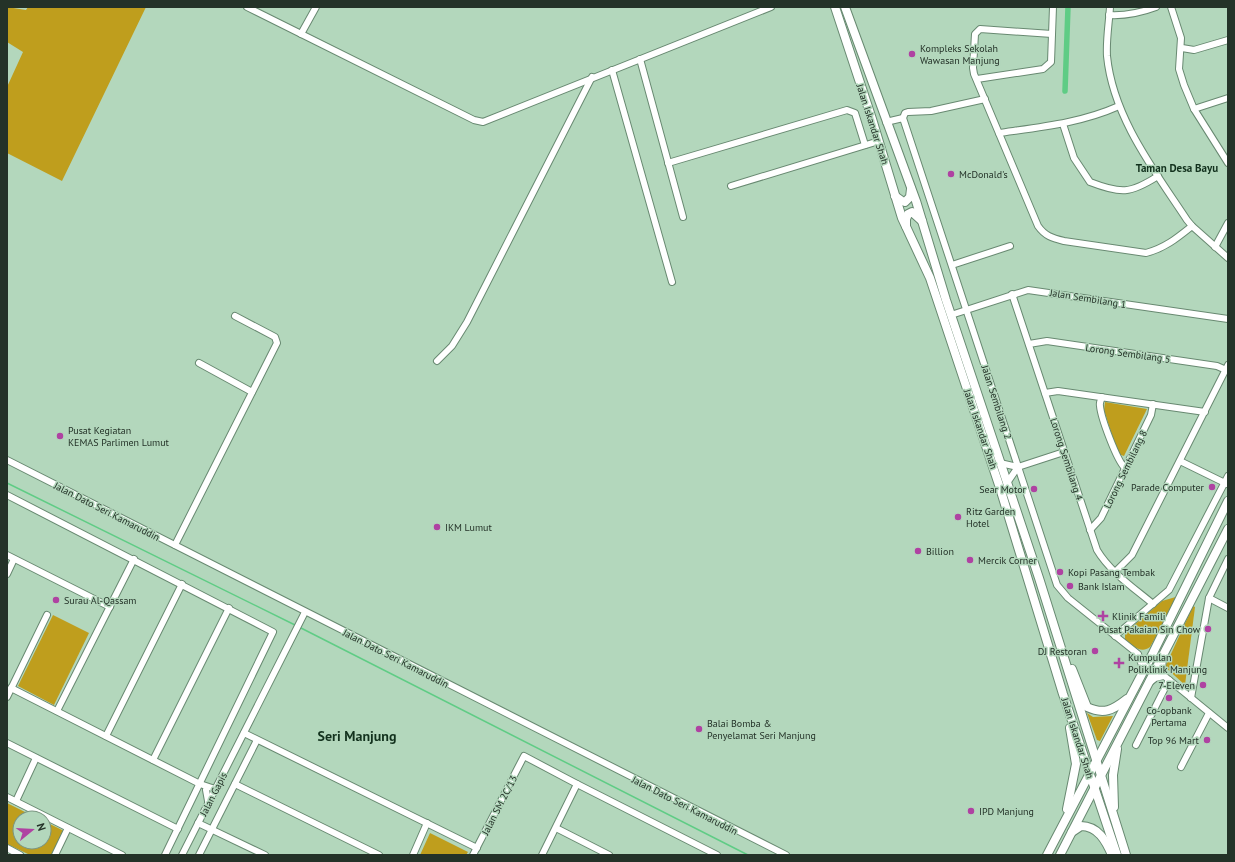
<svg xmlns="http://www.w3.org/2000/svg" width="1235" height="862" font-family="'PT Sans',sans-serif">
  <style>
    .green { fill: #bf9e1d }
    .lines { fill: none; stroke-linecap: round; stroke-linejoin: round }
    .stream { stroke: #5fcc85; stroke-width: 1.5 }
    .canal { stroke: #5fcc85; stroke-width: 5.5 }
    .minor-casing { stroke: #688971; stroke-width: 8 }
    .major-casing { stroke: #688971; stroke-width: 10 }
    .minor { stroke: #fff; stroke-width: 6 }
    .major { stroke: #fff; stroke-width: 8 }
    .poi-dot { fill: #af42a2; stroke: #b3d7bc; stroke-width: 1.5 }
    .labels { text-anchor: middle; stroke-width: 3; stroke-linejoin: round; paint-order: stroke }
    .poi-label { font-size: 10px; fill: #243228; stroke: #b3d7bc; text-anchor: start }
    .street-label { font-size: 10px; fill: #243228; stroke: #b3d7bc }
    .neighbourhood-label { font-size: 11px; font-weight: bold; fill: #12311d; stroke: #b3d7bc }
    .district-label { font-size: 14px; font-weight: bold; fill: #12311d; stroke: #b3d7bc }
  </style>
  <rect width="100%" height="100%" fill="#b3d7bc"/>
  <g class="green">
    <polygon points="7,7 26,10 28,7 146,7 62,181 7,153 7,87 23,52 7,42"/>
    <polygon points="1105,402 1147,409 1124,456 1118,454 1104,410"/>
    <path d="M 1179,596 L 1150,647 C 1141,654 1133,646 1125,640 L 1125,633 L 1162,601 Z"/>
    <polygon points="1193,606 1195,607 1185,685 1165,667"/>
    <polygon points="53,615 89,633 54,705 18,686"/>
    <polygon points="1087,713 1093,717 1113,716 1100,741 1097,740"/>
    <polygon points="7,803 37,818 20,818 20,842 44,842 44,821 64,831 52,855 30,855 7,844"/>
    <polygon points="430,833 468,852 466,855 420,855"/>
  </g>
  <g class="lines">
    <g class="stream">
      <polyline points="7,483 295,625"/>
      <polyline points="299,627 748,855"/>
    </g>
    <polyline class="canal" points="1065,91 1068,7"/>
    <defs>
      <g id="minor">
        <polyline points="247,7 474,120 483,122 771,7"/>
        <path d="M 1110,7 C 1109,23 1106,40 1107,56 C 1113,117 1154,170 1187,220 L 1192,226 L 1228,258"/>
        <polyline points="1171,7 1181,38 1179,69 1184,85 1194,109 1228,163"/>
        <path d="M 1109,15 C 1127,16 1140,13 1156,7"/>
        <polyline points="301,34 316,7"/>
        <path d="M 1052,34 L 980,29 L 975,34 L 973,68 L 974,74 L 1038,226 C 1045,236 1052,238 1064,241 L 1146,253 C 1165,248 1177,238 1192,226"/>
        <polyline points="1182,48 1194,50 1228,40"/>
        <polyline points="640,59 683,217"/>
        <polyline points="612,70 672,282"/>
        <polyline points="977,79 1043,69 1051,62 1053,7"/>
        <polyline points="985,99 931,111 908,112 905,113 903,118 1057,585 1068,598 1138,654 1144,671"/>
        <polyline points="1194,109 1228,98"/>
        <polyline points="886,122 903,118"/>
        <path d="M 1063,124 L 1074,158 L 1090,182 C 1121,194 1130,194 1158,176"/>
        <path d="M 999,133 C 1041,127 1081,123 1119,106"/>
        <polyline points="668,163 847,110 855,113 865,145"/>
        <polyline points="731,186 879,141"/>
        <polyline points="1215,247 1228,223"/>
        <polyline points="952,265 1010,246"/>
        <path d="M 1012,294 L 1097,550 C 1110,572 1134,588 1153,604"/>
        <polyline points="951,315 1028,290 1228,319"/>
        <polyline points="1029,344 1047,341 1217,366 1226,370"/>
        <polyline points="437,361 452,346 467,322 592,77"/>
        <polyline points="199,363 252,392"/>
        <polyline points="1045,393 1058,391 1205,412"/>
        <path d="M 1102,397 C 1101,400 1099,403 1100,406 C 1101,418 1117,461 1125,468"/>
        <polyline points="7,460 786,855"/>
        <polyline points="1180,461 1227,484"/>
        <polyline points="1000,463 1018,467 1064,452"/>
        <polyline points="1007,483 1018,467"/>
        <polyline points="7,495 273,632 165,855"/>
        <polyline points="1090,530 1101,518 1151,415 1153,404"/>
        <polyline points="175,545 277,343 275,337 235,316"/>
        <polyline points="7,555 110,607"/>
        <polyline points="1115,572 1132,555 1228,365"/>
        <polyline points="7,574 14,559"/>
        <polyline points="1209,598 1228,608"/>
        <polyline points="1115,636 1169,590 1228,476"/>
        <polyline points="1163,675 1228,728"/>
        <polyline points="11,688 200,784 215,789"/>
        <polyline points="7,697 47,615"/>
        <polyline points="1191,698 1209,598 1228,559"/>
        <polyline points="57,711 134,559"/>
        <polyline points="244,733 477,848"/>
        <polyline points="106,736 182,584"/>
        <polyline points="7,743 178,829"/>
        <polyline points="1136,745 1169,680"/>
        <polyline points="153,760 229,608"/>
        <polyline points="1181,767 1209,713"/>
        <polyline points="235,784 379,855"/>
        <polyline points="206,790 208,801"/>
        <polyline points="7,797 122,855"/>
        <polyline points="16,801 36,758"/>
        <polyline points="198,823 265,855"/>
        <polyline points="556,828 609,855"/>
        <polyline points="7,848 20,855"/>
        <polyline points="55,855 68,828"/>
        <polyline points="182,855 305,612"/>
        <polyline points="199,855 257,740"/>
        <polyline points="413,855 427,823"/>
        <polyline points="473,855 524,756 577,784 717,855"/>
        <polyline points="542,855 577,784"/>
      </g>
      <g id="major">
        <polyline points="835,7 872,119 902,218 930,278 1000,488 1063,694 1117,855"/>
        <polyline points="845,7 916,201 946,300 1039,578 1126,855"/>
        <polyline points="895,196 902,201 905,202 910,197 911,189"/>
        <polyline points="906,226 906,219 908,214 912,212 922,221"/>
        <path d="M 1072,669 L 1087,707 C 1104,715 1113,710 1127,699"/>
        <polyline points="1150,681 1155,677 1163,675 1161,668 1162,659"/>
        <polyline points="1114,807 1113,775 1117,749"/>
        <polyline points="1067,809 1076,764 1070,728"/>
        <path d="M 1072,832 L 1081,826 C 1098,826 1106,841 1112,855"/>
        <polyline points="1047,855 1153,653 1228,501"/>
        <polyline points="1060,855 1228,529"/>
      </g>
    </defs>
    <use href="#minor" class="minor-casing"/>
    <use href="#major" class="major-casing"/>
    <use href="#minor" class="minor"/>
    <use href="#major" class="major"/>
  </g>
  <g class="poi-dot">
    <circle cx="912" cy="54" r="4"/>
    <circle cx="951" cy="174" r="4"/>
    <circle cx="60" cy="436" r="4"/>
    <circle cx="1212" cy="487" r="4"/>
    <circle cx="1034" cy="489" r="4"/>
    <circle cx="958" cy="517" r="4"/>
    <circle cx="437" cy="527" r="4"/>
    <circle cx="918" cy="551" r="4"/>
    <circle cx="970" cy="560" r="4"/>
    <circle cx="1060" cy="572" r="4"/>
    <circle cx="1070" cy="586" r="4"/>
    <circle cx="56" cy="600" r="4"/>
    <path d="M1101 610h4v4h4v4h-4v4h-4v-4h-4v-4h4z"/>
    <circle cx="1208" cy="629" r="4"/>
    <circle cx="1095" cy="651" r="4"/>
    <path d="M1117 657h4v4h4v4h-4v4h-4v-4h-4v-4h4z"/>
    <circle cx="1203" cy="685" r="4"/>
    <circle cx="1169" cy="698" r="4"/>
    <circle cx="699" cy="729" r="4"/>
    <circle cx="1207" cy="740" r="4"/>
    <circle cx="971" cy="811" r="4"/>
  </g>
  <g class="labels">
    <g class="poi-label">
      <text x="920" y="52">Kompleks Sekolah<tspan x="920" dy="12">Wawasan Manjung</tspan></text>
      <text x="959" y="178">McDonald's</text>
      <text x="68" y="434">Pusat Kegiatan<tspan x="68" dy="12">KEMAS Parlimen Lumut</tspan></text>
      <text x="1204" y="491" text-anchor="end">Parade Computer</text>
      <text x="1026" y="493" text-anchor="end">Sear Motor</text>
      <text x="966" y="515">Ritz Garden<tspan x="966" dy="12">Hotel</tspan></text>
      <text x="445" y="531">IKM Lumut</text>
      <text x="926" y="555">Billion</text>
      <text x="978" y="564">Mercik Corner</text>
      <text x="1068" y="576">Kopi Pasang Tembak</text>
      <text x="1078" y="590">Bank Islam</text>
      <text x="64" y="604">Surau Al-Qassam</text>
      <text x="1112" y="620">Klinik Famili</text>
      <text x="1200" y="633" text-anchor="end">Pusat Pakaian Sin Chow</text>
      <text x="1087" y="655" text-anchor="end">DJ Restoran</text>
      <text x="1128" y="661">Kumpulan<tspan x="1128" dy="12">Poliklinik Manjung</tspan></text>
      <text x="1195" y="689" text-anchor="end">7-Eleven</text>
      <text x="1169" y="714" text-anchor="middle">Co-opbank<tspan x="1169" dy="12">Pertama</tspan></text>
      <text x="707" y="727">Balai Bomba &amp;<tspan x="707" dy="12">Penyelamat Seri Manjung</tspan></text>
      <text x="1199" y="744" text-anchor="end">Top 96 Mart</text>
      <text x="979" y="815">IPD Manjung</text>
    </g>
    <g class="street-label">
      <text transform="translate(873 124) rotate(72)" y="4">Jalan Iskandar Shah</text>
      <text transform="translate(1088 298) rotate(9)" y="4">Jalan Sembilang 1</text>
      <text transform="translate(1128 353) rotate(8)" y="4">Lorong Sembilang 5</text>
      <text transform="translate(997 402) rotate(72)" y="4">Jalan Sembilang 2</text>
      <text transform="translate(981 429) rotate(71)" y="4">Jalan Iskandar Shah</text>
      <text transform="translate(1067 459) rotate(72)" y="4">Lorong Sembilang 4</text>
      <text transform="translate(1125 469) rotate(-64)" y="4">Lorong Sembilang 8</text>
      <text transform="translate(107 511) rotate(27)" y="4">Jalan Dato Seri Kamaruddin</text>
      <text transform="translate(396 658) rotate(27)" y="4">Jalan Dato Seri Kamaruddin</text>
      <text transform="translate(1078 738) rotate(72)" y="4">Jalan Iskandar Shah</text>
      <text transform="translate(213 794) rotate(-63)" y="4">Jalan Gapis</text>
      <text transform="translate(499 805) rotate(-63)" y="4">Jalan SM 2C/13</text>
      <text transform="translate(685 805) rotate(27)" y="4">Jalan Dato Seri Kamaruddin</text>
    </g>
    <g class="neighbourhood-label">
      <text x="1177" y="172">Taman Desa Bayu</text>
    </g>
    <g class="district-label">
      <text x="357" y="741">Seri Manjung</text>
    </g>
  </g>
  <rect width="1235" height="862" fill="none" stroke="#243228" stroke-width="16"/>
  <g transform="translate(32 830) rotate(72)"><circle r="19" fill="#b3d7bc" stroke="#7a9581"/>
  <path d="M0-3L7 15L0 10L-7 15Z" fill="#af42a2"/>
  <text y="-6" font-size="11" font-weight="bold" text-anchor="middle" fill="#243228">N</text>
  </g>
</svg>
